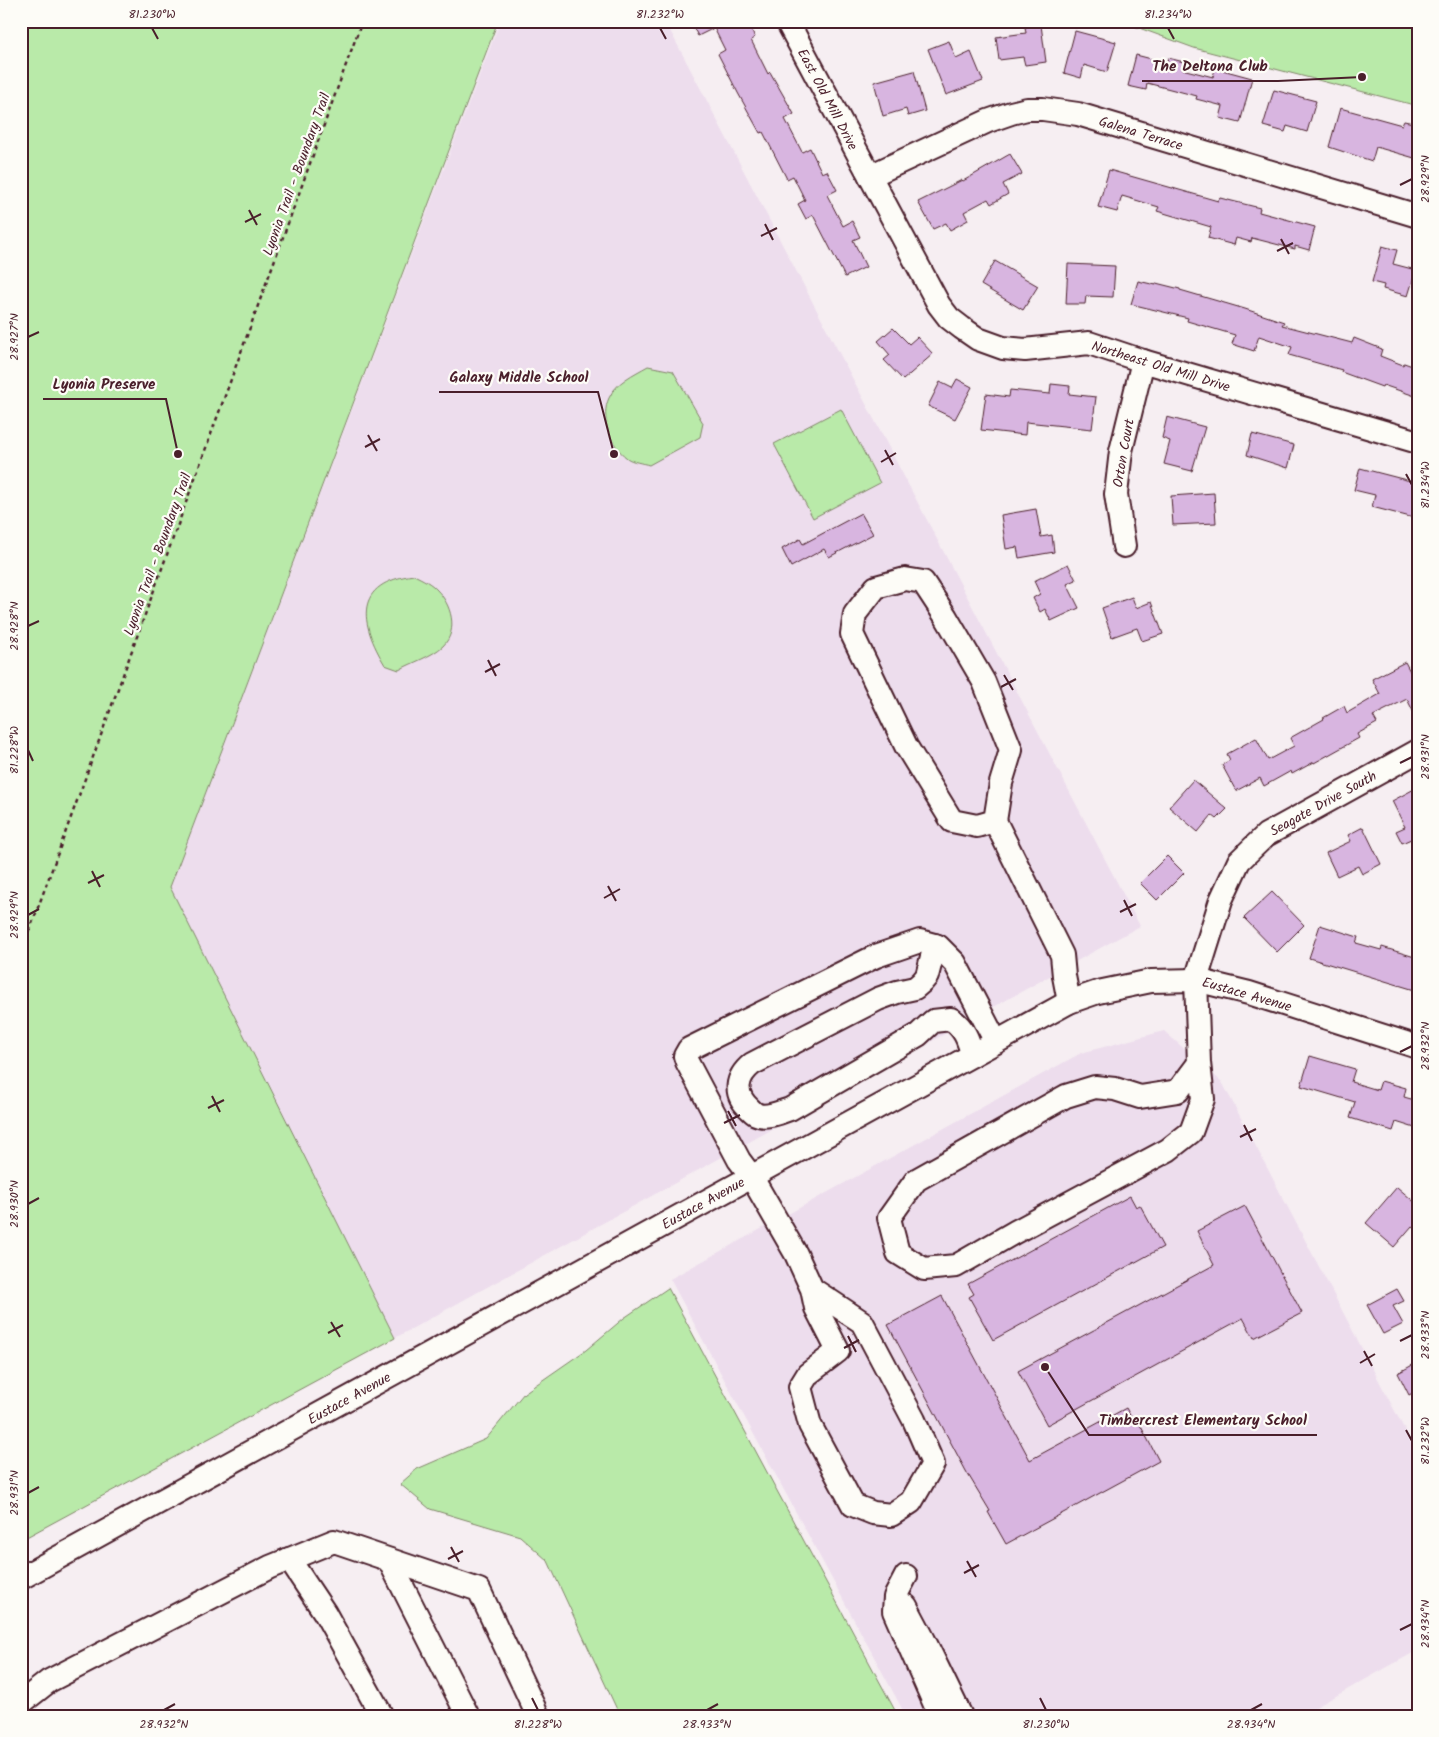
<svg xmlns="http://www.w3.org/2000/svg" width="1439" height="1737" font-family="Kalam,sans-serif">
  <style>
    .built { fill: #eddded }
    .green { fill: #b9eaa9; stroke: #82846a }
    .building { fill: #d8b5e0; stroke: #4a1f2b }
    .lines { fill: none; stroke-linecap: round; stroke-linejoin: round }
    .minor-casing { stroke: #4a1f2b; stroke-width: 26 }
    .path { stroke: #4a1f2b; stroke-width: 2.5; stroke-dasharray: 4 4; stroke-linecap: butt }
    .minor { stroke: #fdfcf7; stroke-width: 22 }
    .ticks { fill: none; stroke: #4a1f2b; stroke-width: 2 }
    .labels { text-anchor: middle; stroke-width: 4.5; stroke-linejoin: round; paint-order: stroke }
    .street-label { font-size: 14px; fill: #4a1f2b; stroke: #fdfcf7 }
    .leader { fill: none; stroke: #4a1f2b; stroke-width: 2 }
    .callout-dot { fill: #4a1f2b; stroke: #fdfcf7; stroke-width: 2 }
    .callout-label { font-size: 15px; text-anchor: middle; font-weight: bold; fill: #4a1f2b; stroke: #fdfcf7; stroke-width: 4.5; stroke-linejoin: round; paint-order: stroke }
    .neatline { fill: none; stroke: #4a1f2b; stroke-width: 2 }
    .ticks-label { font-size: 12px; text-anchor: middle; fill: #4a1f2b }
  </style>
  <rect width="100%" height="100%" fill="#f6eef2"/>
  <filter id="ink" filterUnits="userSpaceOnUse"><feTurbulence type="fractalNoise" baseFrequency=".02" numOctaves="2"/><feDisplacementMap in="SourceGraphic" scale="10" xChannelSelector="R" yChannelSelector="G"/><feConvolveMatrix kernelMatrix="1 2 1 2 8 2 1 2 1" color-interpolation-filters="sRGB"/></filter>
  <g filter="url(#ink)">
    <g class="built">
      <polygon points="500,21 665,21 1140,926 395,1338 170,887"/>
      <polygon points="1164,1031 1222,1082 1418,1455 1418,1650 1300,1716 906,1716 670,1279 1081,1053"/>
    </g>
    <g class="green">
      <polygon points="21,21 498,21 170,887 395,1338 21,1540"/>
      <polygon points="1120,21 1418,21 1418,106 1194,48"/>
      <path d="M 648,366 L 673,371 L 703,423 L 700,437 L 649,465 C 643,463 632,462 627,458 C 610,445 600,417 609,398 C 616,382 634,374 648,366 Z"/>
      <polygon points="841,409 880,483 813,518 774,444"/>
      <path d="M 414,575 C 422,579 431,583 437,590 C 451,604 459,630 443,646 C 431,657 413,662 399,670 L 385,665 C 359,622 353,583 414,575 Z"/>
      <polygon points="668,1288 898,1716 620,1716 548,1561 520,1536 430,1509 400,1484 417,1469 486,1439 524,1393 586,1350 624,1318"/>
    </g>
    <g class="building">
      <polygon points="690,21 747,21 755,37 751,40 768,74 770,72 794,114 785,119 802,152 810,148 822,173 827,171 837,190 827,195 843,226 852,221 860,237 853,240 866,267 845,277 813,215 806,219 798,204 805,200 793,176 787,179 763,132 760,133 738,93 718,54 725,50 714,28 698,36"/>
      <polygon points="1041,25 1046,62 1025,65 1023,57 999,60 996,37 1026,33 1025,27"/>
      <polygon points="1075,31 1116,42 1107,72 1084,65 1081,78 1064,73"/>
      <polygon points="949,41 956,59 971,52 983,81 946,95 928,49"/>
      <polygon points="1136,55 1167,63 1168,58 1184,62 1182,69 1213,77 1215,68 1252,78 1240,123 1220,118 1223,106 1196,99 1197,96 1147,83 1146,90 1128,86"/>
      <polygon points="914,71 925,111 908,116 906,109 883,116 874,82"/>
      <polygon points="1274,90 1316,101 1307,132 1287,126 1285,132 1263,126"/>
      <polygon points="1340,108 1402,125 1404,121 1418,124 1418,159 1376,147 1372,161 1329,147"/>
      <polygon points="1010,154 1022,174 1003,184 1008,194 991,204 988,199 964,212 968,220 950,230 946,223 933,229 918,202 962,180 963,181"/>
      <polygon points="1109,170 1218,201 1220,198 1260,208 1259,212 1315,227 1309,250 1295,246 1295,249 1252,238 1251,242 1236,238 1234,245 1208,238 1211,227 1157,211 1159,207 1122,196 1117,212 1098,207"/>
      <polygon points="1382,246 1397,250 1393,264 1416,270 1408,296 1383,289 1384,285 1372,282"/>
      <polygon points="995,261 1038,286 1023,310 981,285"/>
      <polygon points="1068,264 1115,266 1113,297 1086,296 1085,304 1066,304"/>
      <polygon points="1138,281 1156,285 1156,283 1180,289 1180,290 1245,309 1284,322 1282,325 1352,343 1354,338 1382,349 1380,356 1403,365 1404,363 1418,368 1418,397 1383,385 1382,387 1341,372 1342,370 1289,355 1292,347 1259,336 1254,351 1232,344 1235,335 1187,321 1188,318 1131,304"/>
      <polygon points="893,328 909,344 917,337 933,354 903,380 884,360 890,355 878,341"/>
      <polygon points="957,379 972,387 955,419 928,406 940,382 952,388"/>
      <polygon points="1051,384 1070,386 1069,394 1096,397 1092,429 1026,422 1025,435 981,430 986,394 1009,397 1010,390 1050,394"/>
      <polygon points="1167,417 1205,427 1192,471 1164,464 1170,441 1162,438"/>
      <polygon points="1252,434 1294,445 1288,468 1247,455"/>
      <polygon points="1360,468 1418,483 1418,519 1372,507 1375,495 1354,490"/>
      <polygon points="1214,493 1216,523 1173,525 1171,496"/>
      <polygon points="1036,509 1041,537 1052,535 1054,552 1019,558 1017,547 1006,549 1001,515"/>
      <polygon points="861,513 873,534 829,557 824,549 791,567 782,549 800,539 803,544"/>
      <polygon points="1068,564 1076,580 1067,584 1079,608 1051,621 1045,609 1040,612 1033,598 1040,594 1034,581"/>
      <polygon points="1132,597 1136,608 1151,602 1163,634 1142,641 1137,628 1112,637 1102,608"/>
      <polygon points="1405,662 1418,686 1418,721 1407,699 1373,716 1377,723 1357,734 1359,738 1314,763 1314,762 1292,774 1291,771 1264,786 1260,778 1236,791 1222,765 1230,760 1227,754 1256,738 1268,760 1294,746 1290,738 1324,719 1323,718 1344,706 1347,713 1380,694 1372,679"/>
      <polygon points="1193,780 1227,809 1217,819 1212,815 1198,832 1169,807"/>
      <polygon points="1418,787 1418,851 1411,839 1402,843 1396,831 1405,827 1392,801"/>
      <polygon points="1363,827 1381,864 1362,874 1358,866 1337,876 1326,853 1351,841 1348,835"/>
      <polygon points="1167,856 1184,873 1157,900 1140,883"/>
      <polygon points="1272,892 1304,925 1277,952 1244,918"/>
      <polygon points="1320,925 1358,937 1356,943 1381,950 1382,947 1418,958 1418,991 1309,958"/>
      <polygon points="1310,1056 1355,1069 1351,1082 1378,1090 1381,1081 1406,1088 1404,1097 1418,1101 1418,1129 1396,1122 1393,1131 1350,1118 1355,1102 1301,1086"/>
      <polygon points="1397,1187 1418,1205 1418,1230 1412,1226 1394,1247 1366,1223"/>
      <polygon points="1130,1196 1136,1207 1140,1205 1163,1247 993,1340 969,1297 974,1294 968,1284"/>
      <polygon points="1245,1206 1302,1313 1254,1338 1243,1318 1047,1425 1018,1371 1214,1265 1197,1231"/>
      <polygon points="1397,1289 1404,1301 1393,1306 1403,1324 1383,1334 1367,1305"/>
      <polygon points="942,1296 1030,1460 1126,1408 1132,1419 1136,1417 1159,1461 1006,1544 988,1512 990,1511 966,1471 888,1325"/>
      <polygon points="1418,1362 1418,1390 1409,1395 1398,1373"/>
    </g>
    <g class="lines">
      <defs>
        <g id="minor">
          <polyline points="787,21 939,305 949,318 962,328 978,339 1003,348 1025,350 1089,343 1143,361 1418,442"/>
          <polyline points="870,176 988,121 1011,113 1027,109 1043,109 1078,114 1418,216"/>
          <polyline points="1124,546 1116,494 1121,451 1143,361"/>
          <polyline points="995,821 977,826 952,821 906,746 852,634 855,614 876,587 905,579 923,582 946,617 984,682 1011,750 1001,783 995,821 1062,955 1064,976 1069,1002"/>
          <path d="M 935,945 L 927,976 L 922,982 L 915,988 L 897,992 L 878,999 L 752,1064 C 736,1077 733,1094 750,1109 C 752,1111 754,1113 756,1114 C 766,1119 780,1112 790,1109 L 918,1035 L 933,1021 L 951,1019 C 964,1028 969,1040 972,1055"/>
          <polyline points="1199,1063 1178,1091 1140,1097 1115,1089 1095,1087 1066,1096 916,1180 889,1218 898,1253 924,1269 956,1266 1015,1232 1168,1150 1191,1132 1203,1099 1199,1063 1196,980 1221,900 1239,861 1266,835 1418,751"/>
          <polyline points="812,1289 862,1322 914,1420 933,1464 911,1502 891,1515 873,1513 853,1505 810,1425 800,1387 808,1374 838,1351 816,1308 812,1289 796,1254 751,1176 739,1160 687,1062 685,1056 689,1049 876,956 920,941 938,946 955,963 996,1042"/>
          <polyline points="289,1559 325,1613 382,1716"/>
          <polyline points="389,1560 468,1716"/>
          <polyline points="906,1576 895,1597 894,1611 940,1716"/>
          <polyline points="21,1578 1069,1002 1098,992 1151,981 1196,980 1249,993 1418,1047"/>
          <polyline points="906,1606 924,1640 961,1716"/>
          <polyline points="21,1703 49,1681 270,1567 334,1541 479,1590 538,1716"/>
        </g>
      </defs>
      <use href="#minor" class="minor-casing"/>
      <polyline class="path" points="21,954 362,21"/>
      <use href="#minor" class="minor"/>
    </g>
  </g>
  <path class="ticks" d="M 152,28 L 158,39M 660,28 L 666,39M 1168,28 L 1174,39M 1400,185 L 1412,179M 249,210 L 257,225M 245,222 L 261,214M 765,224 L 773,240M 761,236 L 777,228M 1281,239 L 1289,254M 1277,251 L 1293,243M 28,337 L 39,332M 368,435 L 377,451M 365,447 L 380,439M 885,450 L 893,465M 881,462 L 896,453M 1406,474 L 1412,485M 28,626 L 39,621M 488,660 L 496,676M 485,672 L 500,664M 1004,675 L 1013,690M 1001,687 L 1016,679M 28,750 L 33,761M 1400,763 L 1412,757M 92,871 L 100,887M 88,883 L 104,875M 608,886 L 616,901M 604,898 L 620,889M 1124,900 L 1132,916M 1120,912 L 1136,904M 28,915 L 39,909M 1400,1052 L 1412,1046M 212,1096 L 220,1112M 208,1108 L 224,1100M 728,1111 L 736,1126M 724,1123 L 740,1115M 1244,1125 L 1252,1141M 1240,1137 L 1256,1129M 28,1204 L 39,1198M 331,1322 L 340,1337M 328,1333 L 343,1325M 848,1336 L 856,1352M 1400,1341 L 1412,1335M 844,1348 L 859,1340M 1364,1351 L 1372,1366M 1360,1363 L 1375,1354M 1406,1430 L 1412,1441M 28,1493 L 39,1487M 451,1547 L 459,1562M 448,1559 L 463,1551M 967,1561 L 976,1577M 964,1573 L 979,1565M 1400,1630 L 1412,1624M 532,1698 L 538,1710M 1040,1698 L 1046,1710M 164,1710 L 175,1704M 707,1710 L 718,1704M 1251,1710 L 1262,1704"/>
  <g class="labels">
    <g class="street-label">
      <text transform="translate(828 99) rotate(62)" y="5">East Old Mill Drive</text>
      <text transform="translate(1141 133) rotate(17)" y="5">Galena Terrace</text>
      <text transform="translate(296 174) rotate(-70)" y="5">Lyonia Trail - Boundary Trail</text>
      <text transform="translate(1161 366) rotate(17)" y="5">Northeast Old Mill Drive</text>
      <text transform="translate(1123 453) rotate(-80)" y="5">Orton Court</text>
      <text transform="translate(157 554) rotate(-70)" y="5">Lyonia Trail - Boundary Trail</text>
      <text transform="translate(1323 803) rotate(-29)" y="5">Seagate Drive South</text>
      <text transform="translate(1247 994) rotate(16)" y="5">Eustace Avenue</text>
      <text transform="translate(703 1203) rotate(-29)" y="5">Eustace Avenue</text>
      <text transform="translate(349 1398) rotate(-29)" y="5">Eustace Avenue</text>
    </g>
  </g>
  <path class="leader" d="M1362 77L1278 81H1142M614 454L598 392H439M178 454L166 399H43M1045 1367L1089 1435H1317"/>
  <g class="callout-dot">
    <circle cx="1362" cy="77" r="5"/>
    <circle cx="614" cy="454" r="5"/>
    <circle cx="178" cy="454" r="5"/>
    <circle cx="1045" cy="1367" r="5"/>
  </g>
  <g class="callout-label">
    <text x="1210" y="71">The Deltona Club</text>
    <text x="519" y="382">Galaxy Middle School</text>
    <text x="104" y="389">Lyonia Preserve</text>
    <text x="1203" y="1425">Timbercrest Elementary School</text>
  </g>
  <rect width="1439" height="1737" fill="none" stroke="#fdfcf7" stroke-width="55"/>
  <rect x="28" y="28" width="1384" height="1682" class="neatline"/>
  <g class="ticks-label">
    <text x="152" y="18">81.230°W</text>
    <text x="660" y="18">81.232°W</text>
    <text x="1168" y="18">81.234°W</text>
    <text transform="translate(1425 179) rotate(-90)" y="4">28.929°N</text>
    <text transform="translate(14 337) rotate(-90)" y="4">28.927°N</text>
    <text transform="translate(1425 485) rotate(-90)" y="4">81.234°W</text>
    <text transform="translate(14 626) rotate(-90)" y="4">28.928°N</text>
    <text transform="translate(14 750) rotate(-90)" y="4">81.228°W</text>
    <text transform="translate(1425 757) rotate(-90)" y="4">28.931°N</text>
    <text transform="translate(14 915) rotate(-90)" y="4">28.929°N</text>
    <text transform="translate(1425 1046) rotate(-90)" y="4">28.932°N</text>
    <text transform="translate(14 1204) rotate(-90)" y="4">28.930°N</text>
    <text transform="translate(1425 1335) rotate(-90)" y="4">28.933°N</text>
    <text transform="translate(1425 1441) rotate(-90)" y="4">81.232°W</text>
    <text transform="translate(14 1493) rotate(-90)" y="4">28.931°N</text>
    <text transform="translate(1425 1624) rotate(-90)" y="4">28.934°N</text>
    <text x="164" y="1728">28.932°N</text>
    <text x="538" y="1728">81.228°W</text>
    <text x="707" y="1728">28.933°N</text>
    <text x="1046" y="1728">81.230°W</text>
    <text x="1251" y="1728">28.934°N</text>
  </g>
</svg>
